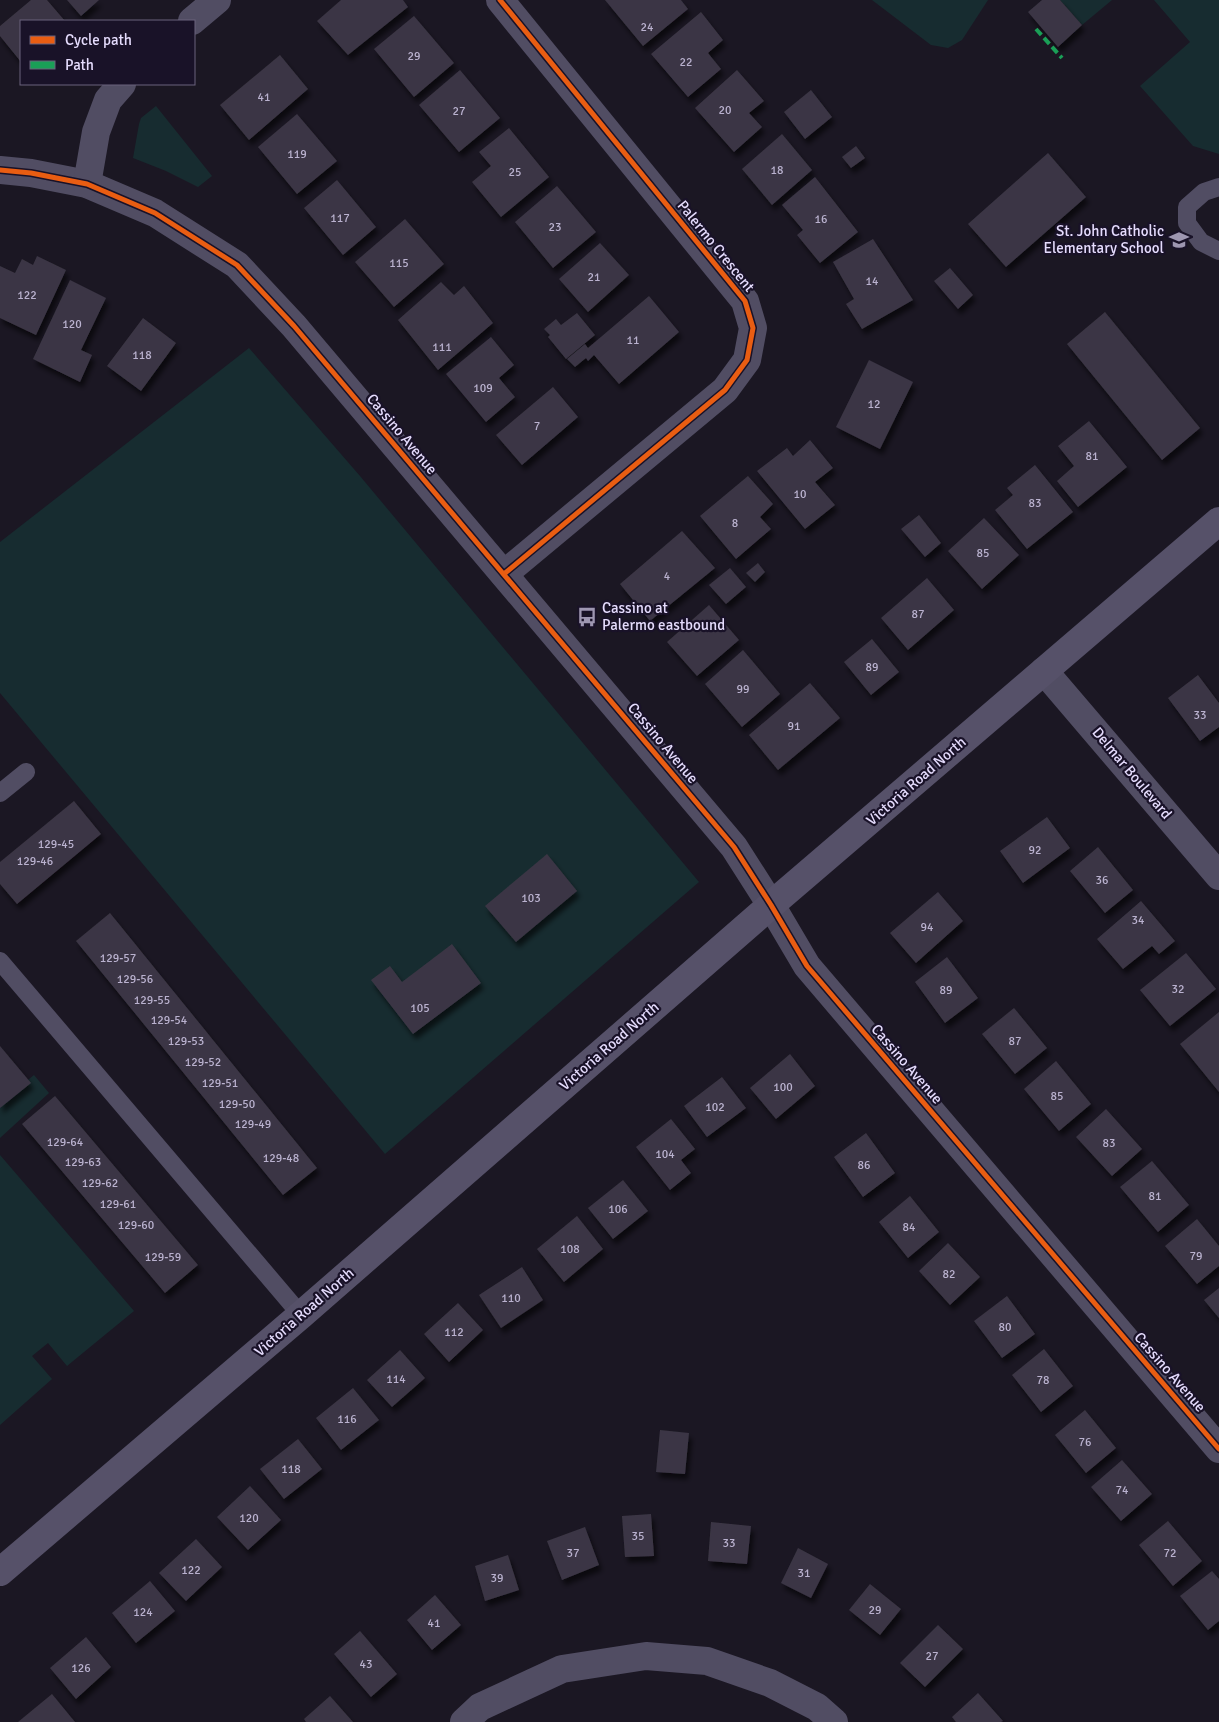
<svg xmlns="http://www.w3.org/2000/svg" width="1219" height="1722" font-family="Signika,sans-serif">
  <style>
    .green { fill: #172c30 }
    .building { fill: #3b3644; filter: url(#shadow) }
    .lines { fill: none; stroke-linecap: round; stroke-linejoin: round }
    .service { stroke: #514d63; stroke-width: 18 }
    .minor { stroke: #514d63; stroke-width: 28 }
    .secondary { stroke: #565169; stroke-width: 28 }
    .quiet { stroke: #1a9f57; stroke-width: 4; stroke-dasharray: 8 4; stroke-linecap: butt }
    .cycleway-casing { stroke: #191228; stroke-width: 8 }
    .cycleway { stroke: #e95d12; stroke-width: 5 }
    .labels { text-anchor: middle; stroke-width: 4.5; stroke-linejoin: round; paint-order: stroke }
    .number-label { font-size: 12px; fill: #bab2cf }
    .poi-label { font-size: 15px; fill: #e5dcfd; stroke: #191228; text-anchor: end }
    .street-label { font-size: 15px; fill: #e5dcfd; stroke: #191228 }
  </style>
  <defs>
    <filter id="shadow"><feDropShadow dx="3" dy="5.5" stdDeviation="2.5" flood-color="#0009"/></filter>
  </defs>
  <rect width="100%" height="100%" fill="#1b1723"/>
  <g class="green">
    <polygon points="872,0 988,0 962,40 948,48 931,45"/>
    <polygon points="1060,0 1112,0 1082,25"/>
    <polygon points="1154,0 1219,0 1219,154 1193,146 1140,86 1190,42"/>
    <polygon points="156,106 212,176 198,187 166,171 133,158 139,124 141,118"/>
    <polygon points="249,348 360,476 699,882 385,1154 0,693 0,542"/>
    <polygon points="34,1075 49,1093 0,1138 0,1103"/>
    <polygon points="0,1155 134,1311 67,1366 48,1343 32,1356 52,1379 0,1425"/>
  </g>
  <g class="building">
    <polygon points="31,0 47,0 65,21 21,21 21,62 0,36 0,26"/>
    <polygon points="67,0 99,0 81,16"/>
    <polygon points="341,0 403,0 408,7 348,55 317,21"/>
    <polygon points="605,0 681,0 688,9 643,46"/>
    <polygon points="1042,0 1060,0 1082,25 1058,47 1028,12"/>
    <polygon points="701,12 723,40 708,53 721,69 688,97 651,54"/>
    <polygon points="414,16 454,63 414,97 374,49"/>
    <polygon points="280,55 308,89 249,140 220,105"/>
    <polygon points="460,70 500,118 459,152 419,105"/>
    <polygon points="737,70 764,101 749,113 762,127 734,152 695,108"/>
    <polygon points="811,90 832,117 805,139 784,112"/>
    <polygon points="297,114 337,161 297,194 258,147"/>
    <polygon points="509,128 549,177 501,217 472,182 491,166 479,152"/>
    <polygon points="782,134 812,170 772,205 742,169"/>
    <polygon points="856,146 865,158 851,168 842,157"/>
    <polygon points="1048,153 1086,197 1006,267 968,224"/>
    <polygon points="815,177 858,232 820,263 797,235 803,230 782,205"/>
    <polygon points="337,180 376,227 343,255 304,208"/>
    <polygon points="557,186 596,232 553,268 515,222"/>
    <polygon points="405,219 444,264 394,307 355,262"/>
    <polygon points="873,239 913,300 862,329 846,304 854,299 833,262"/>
    <polygon points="600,243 629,275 588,312 559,279"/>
    <polygon points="37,256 66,270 36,335 0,318 0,266 15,273 22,259 33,265"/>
    <polygon points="950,268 973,295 958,309 934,281"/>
    <polygon points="70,280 106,298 81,350 92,355 80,382 33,359"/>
    <polygon points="441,282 454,295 464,286 493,323 438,370 398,320"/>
    <polygon points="649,296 679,332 619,384 594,355 588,361 586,358 575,367 567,359 585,344 588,348"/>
    <polygon points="1105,312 1200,428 1162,460 1067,344"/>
    <polygon points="577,313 595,335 566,359 548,337 550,335 544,329 556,319 561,325"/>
    <polygon points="143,318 176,343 141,391 107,366"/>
    <polygon points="491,337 514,365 499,378 515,397 486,422 446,374"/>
    <polygon points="869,360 913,382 880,449 836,427"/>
    <polygon points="553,387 578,417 522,465 496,435"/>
    <polygon points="1089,421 1127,467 1078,507 1057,481 1074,466 1058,446"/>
    <polygon points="810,440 833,468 815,482 835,505 805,529 757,471 787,448 793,456"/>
    <polygon points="1035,465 1073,512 1027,549 995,510 1013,495 1007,488"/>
    <polygon points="748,476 773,504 760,517 771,529 736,559 700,516"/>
    <polygon points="919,515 941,543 925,557 901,529"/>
    <polygon points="984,518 1019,555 982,589 948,551"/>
    <polygon points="682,531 715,568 650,621 620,584"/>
    <polygon points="758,563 765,572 755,582 746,573"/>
    <polygon points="730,568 746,587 726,604 709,585"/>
    <polygon points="927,578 954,610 908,650 881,618"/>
    <polygon points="709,605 739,640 697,676 667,642"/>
    <polygon points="872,639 899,672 871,695 844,662"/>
    <polygon points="743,650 780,694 742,727 705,684"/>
    <polygon points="1198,675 1219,703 1219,727 1200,741 1168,698"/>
    <polygon points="810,683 840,718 778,770 749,735"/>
    <polygon points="74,801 101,834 17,904 0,884 0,862"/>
    <polygon points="1047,817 1070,848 1023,883 1000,851"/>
    <polygon points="1098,847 1133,890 1105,913 1070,871"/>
    <polygon points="547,854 577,891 516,942 485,906"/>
    <polygon points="938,892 963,921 916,963 890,933"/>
    <polygon points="1141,901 1175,941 1159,954 1152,946 1123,969 1097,939"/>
    <polygon points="110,913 317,1168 283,1195 76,941"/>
    <polygon points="452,944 481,983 413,1034 371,980 390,966 402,982"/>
    <polygon points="1186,953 1216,989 1170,1026 1140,990"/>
    <polygon points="947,957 978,998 945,1023 915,982"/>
    <polygon points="1014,1008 1047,1048 1015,1074 982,1034"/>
    <polygon points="1219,1012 1219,1092 1180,1044"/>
    <polygon points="0,1046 31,1083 0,1108"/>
    <polygon points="790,1054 815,1086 776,1119 750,1088"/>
    <polygon points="1056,1061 1091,1104 1059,1131 1024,1089"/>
    <polygon points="722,1077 746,1108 707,1137 684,1106"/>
    <polygon points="55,1096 198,1265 165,1293 22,1124"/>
    <polygon points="1106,1109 1142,1149 1112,1176 1076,1137"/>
    <polygon points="671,1119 695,1149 681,1160 691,1173 670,1190 636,1147"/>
    <polygon points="866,1133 895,1173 863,1197 834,1157"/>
    <polygon points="1152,1161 1189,1205 1158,1232 1120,1187"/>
    <polygon points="623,1180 648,1211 613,1239 588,1208"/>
    <polygon points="910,1196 939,1232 908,1258 879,1222"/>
    <polygon points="577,1216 603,1249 564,1282 537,1249"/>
    <polygon points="1197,1219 1219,1246 1219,1266 1197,1284 1165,1246"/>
    <polygon points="948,1243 980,1277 950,1305 919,1271"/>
    <polygon points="522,1267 543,1300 501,1328 479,1295"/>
    <polygon points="1219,1288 1219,1318 1204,1300"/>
    <polygon points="1007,1296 1035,1334 1002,1358 974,1321"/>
    <polygon points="458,1303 483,1330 449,1362 424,1334"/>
    <polygon points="1044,1349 1073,1386 1041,1412 1012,1375"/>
    <polygon points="400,1350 425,1378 392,1407 367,1380"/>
    <polygon points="353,1388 379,1420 341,1450 316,1418"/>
    <polygon points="1085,1410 1116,1448 1086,1473 1055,1435"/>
    <polygon points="660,1430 689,1433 685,1474 656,1472"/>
    <polygon points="298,1439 322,1469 284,1499 260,1469"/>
    <polygon points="1122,1460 1152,1494 1121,1521 1091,1487"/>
    <polygon points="250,1486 281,1520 248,1550 217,1517"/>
    <polygon points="651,1514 654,1556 625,1557 622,1516"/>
    <polygon points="1168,1521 1202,1561 1173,1586 1139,1545"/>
    <polygon points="711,1522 751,1526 747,1564 708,1561"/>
    <polygon points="585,1527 599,1565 562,1580 547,1541"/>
    <polygon points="196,1539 222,1567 186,1601 159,1573"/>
    <polygon points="798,1548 828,1564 811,1598 781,1583"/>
    <polygon points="508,1555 519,1590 485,1601 475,1566"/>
    <polygon points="1212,1571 1219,1579 1219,1621 1208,1630 1180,1596"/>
    <polygon points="150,1581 175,1611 136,1643 112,1613"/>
    <polygon points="870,1584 901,1609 880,1635 849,1610"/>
    <polygon points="435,1595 461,1625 432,1650 407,1620"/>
    <polygon points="938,1625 963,1649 925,1687 900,1663"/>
    <polygon points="360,1631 397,1674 371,1697 334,1654"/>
    <polygon points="86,1637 111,1667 76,1699 50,1668"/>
    <polygon points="978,1693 1003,1721 1001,1722 956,1722 952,1717"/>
    <polygon points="52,1694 75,1722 18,1722"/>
    <polygon points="330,1696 353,1722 306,1722 304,1719"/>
  </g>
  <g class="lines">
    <g class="service">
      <polyline points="1219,187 1204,192 1187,207 1187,223 1201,242 1219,251"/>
      <polyline points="0,793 26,772"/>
      <polyline points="0,961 301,1315"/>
    </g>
    <g class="minor">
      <polyline points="500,0 745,301 753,328 747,360 725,390 504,574"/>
      <polyline points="192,21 217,0"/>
      <polyline points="0,170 31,173 87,184 155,213 237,265 294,326 734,847 771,905 807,966 1219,1449"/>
      <polyline points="87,184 96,132 108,100 122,84"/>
      <polyline points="1044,671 1219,876"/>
      <polyline points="464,1722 480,1707 562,1669 646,1656 707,1661 770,1683 817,1707 834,1722"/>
    </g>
    <polyline class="secondary" points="0,1572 301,1315 771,905 1219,521"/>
    <polyline class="quiet" points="1036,29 1062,58"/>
    <defs>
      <g id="cycleway">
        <polyline points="500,0 745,301 753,328 747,360 725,390 504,574"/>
        <polyline points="0,170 31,173 87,184 155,213 237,265 294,326 734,847 771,905 807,966 1219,1449"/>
      </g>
    </defs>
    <use href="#cycleway" class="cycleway-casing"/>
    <use href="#cycleway" class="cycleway"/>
  </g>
  <defs>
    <symbol id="school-bare" viewBox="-9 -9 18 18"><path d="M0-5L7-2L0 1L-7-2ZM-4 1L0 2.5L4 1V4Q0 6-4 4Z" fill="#9e97b1" stroke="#191228" stroke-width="2.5" paint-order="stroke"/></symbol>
    <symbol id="bus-bare" viewBox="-9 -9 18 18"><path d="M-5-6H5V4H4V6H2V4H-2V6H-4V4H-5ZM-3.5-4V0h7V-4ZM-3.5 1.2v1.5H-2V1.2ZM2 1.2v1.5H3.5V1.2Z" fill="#9e97b1" stroke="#191228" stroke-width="2.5" paint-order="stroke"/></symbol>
  </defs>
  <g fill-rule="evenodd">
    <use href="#school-bare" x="1165" y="226" width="28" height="28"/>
    <use href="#bus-bare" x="573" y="603" width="28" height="28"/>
  </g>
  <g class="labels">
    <g class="number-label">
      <text x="647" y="31">24</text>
      <text x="414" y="60">29</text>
      <text x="686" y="66">22</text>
      <text x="264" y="101">41</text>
      <text x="725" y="114">20</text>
      <text x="459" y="115">27</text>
      <text x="297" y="158">119</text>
      <text x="777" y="174">18</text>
      <text x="515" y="176">25</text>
      <text x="340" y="222">117</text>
      <text x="821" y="223">16</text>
      <text x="555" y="231">23</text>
      <text x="399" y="267">115</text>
      <text x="594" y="281">21</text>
      <text x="872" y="285">14</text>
      <text x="27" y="299">122</text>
      <text x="72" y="328">120</text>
      <text x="633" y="344">11</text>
      <text x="442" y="351">111</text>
      <text x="142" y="359">118</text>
      <text x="483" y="392">109</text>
      <text x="874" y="408">12</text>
      <text x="537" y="430">7</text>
      <text x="1092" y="460">81</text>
      <text x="800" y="498">10</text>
      <text x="1035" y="507">83</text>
      <text x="735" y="527">8</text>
      <text x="983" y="557">85</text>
      <text x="667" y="580">4</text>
      <text x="918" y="618">87</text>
      <text x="872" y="671">89</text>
      <text x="743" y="693">99</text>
      <text x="1200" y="719">33</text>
      <text x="794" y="730">91</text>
      <text x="56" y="848">129-45</text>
      <text x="1035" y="854">92</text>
      <text x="35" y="865">129-46</text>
      <text x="1102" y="884">36</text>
      <text x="531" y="902">103</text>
      <text x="1138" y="924">34</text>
      <text x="927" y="931">94</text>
      <text x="118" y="962">129-57</text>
      <text x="135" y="983">129-56</text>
      <text x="1178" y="993">32</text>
      <text x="946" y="994">89</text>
      <text x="152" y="1004">129-55</text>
      <text x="420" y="1012">105</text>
      <text x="169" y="1024">129-54</text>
      <text x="186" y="1045">129-53</text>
      <text x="1015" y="1045">87</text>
      <text x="203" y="1066">129-52</text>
      <text x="220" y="1087">129-51</text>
      <text x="783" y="1091">100</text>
      <text x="1057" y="1100">85</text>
      <text x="237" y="1108">129-50</text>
      <text x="715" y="1111">102</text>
      <text x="253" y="1128">129-49</text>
      <text x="65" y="1146">129-64</text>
      <text x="1109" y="1147">83</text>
      <text x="665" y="1158">104</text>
      <text x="281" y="1162">129-48</text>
      <text x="83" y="1166">129-63</text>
      <text x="864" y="1169">86</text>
      <text x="100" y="1187">129-62</text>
      <text x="1155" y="1200">81</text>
      <text x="118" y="1208">129-61</text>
      <text x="618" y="1213">106</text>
      <text x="136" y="1229">129-60</text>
      <text x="909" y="1231">84</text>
      <text x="570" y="1253">108</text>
      <text x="1196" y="1260">79</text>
      <text x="163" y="1261">129-59</text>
      <text x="949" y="1278">82</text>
      <text x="511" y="1302">110</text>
      <text x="1005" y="1331">80</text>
      <text x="454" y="1336">112</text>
      <text x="396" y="1383">114</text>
      <text x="1043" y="1384">78</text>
      <text x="347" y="1423">116</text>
      <text x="1085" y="1446">76</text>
      <text x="291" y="1473">118</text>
      <text x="1122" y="1494">74</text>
      <text x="249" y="1522">120</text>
      <text x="638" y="1540">35</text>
      <text x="729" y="1547">33</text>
      <text x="573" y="1557">37</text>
      <text x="1170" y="1557">72</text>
      <text x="191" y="1574">122</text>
      <text x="804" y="1577">31</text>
      <text x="497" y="1582">39</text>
      <text x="875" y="1614">29</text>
      <text x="143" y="1616">124</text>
      <text x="434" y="1627">41</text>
      <text x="932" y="1660">27</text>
      <text x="366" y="1668">43</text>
      <text x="81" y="1672">126</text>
    </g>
    <g class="poi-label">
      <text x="1164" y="236">St. John Catholic<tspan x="1164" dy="17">Elementary School</tspan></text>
      <text x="602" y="613" text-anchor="start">Cassino at<tspan x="602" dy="17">Palermo eastbound</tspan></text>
    </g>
    <g class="street-label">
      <text transform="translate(716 246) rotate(51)" y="5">Palermo Crescent</text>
      <text transform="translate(402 434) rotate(50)" y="5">Cassino Avenue</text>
      <text transform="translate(663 743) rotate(50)" y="5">Cassino Avenue</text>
      <text transform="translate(1132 773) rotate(50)" y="5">Delmar Boulevard</text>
      <text transform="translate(916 781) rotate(-41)" y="5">Victoria Road North</text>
      <text transform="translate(609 1046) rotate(-41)" y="5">Victoria Road North</text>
      <text transform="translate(907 1064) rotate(49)" y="5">Cassino Avenue</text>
      <text transform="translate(304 1312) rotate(-41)" y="5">Victoria Road North</text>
      <text transform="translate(1170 1372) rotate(49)" y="5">Cassino Avenue</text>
    </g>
  </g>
  <rect x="20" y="20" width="175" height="65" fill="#191228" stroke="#6b637d"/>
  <rect x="30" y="36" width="25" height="8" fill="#e95d12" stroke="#6b637d"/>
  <text x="65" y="45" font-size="15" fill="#e5dcfd">Cycle path</text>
  <rect x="30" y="61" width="25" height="8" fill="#1a9f57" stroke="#6b637d"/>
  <text x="65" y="70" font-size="15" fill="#e5dcfd">Path</text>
</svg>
